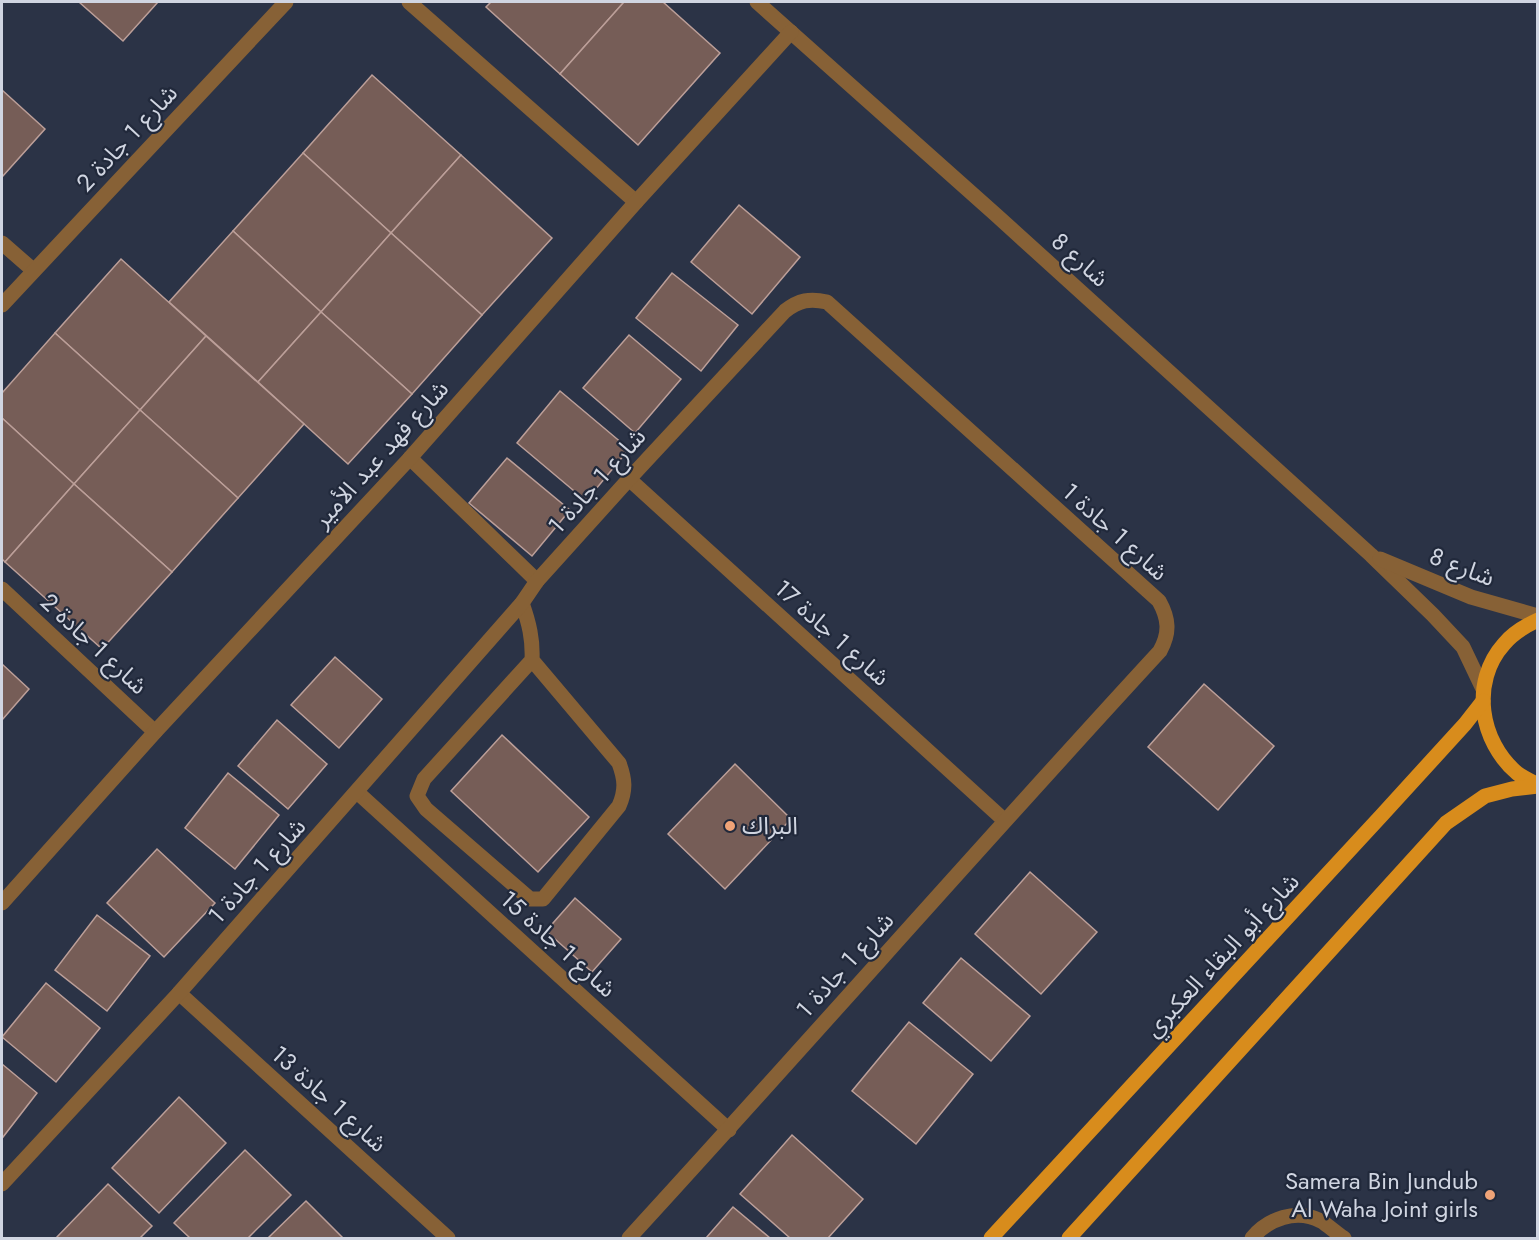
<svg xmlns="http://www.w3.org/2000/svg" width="1539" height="1240" font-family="Jost,'Noto Sans Arabic',sans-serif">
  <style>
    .building { fill: #765d57; stroke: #bc9f99; stroke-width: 1.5 }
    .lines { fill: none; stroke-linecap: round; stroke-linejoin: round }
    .minor { stroke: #876136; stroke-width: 15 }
    .major { stroke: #d88c1c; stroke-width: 15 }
    .poi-dot { fill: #efa377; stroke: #21293b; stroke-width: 2 }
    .labels { text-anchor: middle; stroke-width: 4.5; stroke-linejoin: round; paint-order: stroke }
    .street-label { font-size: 24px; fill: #d0d5e1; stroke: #21293b }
    .poi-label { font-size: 24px; fill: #d0d5e1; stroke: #21293b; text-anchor: start }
  </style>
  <rect width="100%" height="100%" fill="#2b3346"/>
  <g class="building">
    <polygon points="79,2 158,2 123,41"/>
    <polygon points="491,2 624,2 560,74 486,7"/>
    <polygon points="624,2 663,2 720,53 638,145 560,74"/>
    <polygon points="372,75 461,155 391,233 303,153"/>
    <polygon points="2,90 45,129 2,177"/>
    <polygon points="303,153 391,233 321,312 233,231"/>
    <polygon points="461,155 552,238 482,315 391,233"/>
    <polygon points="739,205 800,257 752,314 691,262"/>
    <polygon points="233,231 321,312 258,382 169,302"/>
    <polygon points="391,233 482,315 412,394 321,312"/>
    <polygon points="121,259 206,336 140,410 55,333"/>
    <polygon points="672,273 738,325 701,371 636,318"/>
    <polygon points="321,312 412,394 348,464 258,382"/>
    <polygon points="55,333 140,410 74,484 2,418 2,393"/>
    <polygon points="629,335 681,379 635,433 583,388"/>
    <polygon points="206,336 304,424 238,498 140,410"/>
    <polygon points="560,391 629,449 586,501 517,443"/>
    <polygon points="140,410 238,498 172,572 74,484"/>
    <polygon points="2,418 74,484 5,562 2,559"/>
    <polygon points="507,458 570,510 532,556 469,503"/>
    <polygon points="74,484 172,572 102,649 5,562"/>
    <polygon points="335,657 382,699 339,748 291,705"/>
    <polygon points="2,664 29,689 2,720"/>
    <polygon points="1204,684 1274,746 1218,810 1148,747"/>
    <polygon points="277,720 327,764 288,809 238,766"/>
    <polygon points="502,735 589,817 538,872 451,791"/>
    <polygon points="735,764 791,819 725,889 668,834"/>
    <polygon points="228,773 279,815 235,869 185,828"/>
    <polygon points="157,849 215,903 164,957 107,903"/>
    <polygon points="1030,872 1097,932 1041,994 975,934"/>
    <polygon points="575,898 621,939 592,972 546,931"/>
    <polygon points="97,915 150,956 107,1011 55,970"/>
    <polygon points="961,958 1030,1016 991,1061 923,1003"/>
    <polygon points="46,983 100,1028 56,1082 2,1037"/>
    <polygon points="909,1022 973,1074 916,1144 852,1091"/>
    <polygon points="2,1064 37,1093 3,1137 2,1136"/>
    <polygon points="179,1097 226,1143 159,1213 112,1168"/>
    <polygon points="792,1135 863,1199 828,1238 790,1238 740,1194"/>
    <polygon points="245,1150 291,1195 248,1238 190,1238 174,1223"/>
    <polygon points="108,1184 152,1226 140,1238 56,1238"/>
    <polygon points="306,1201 343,1238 268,1238"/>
    <polygon points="733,1207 770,1238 706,1238"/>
  </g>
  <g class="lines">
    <g class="minor">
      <polyline points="409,2 636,202"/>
      <polyline points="757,2 995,214 1371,555 1433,615 1463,647 1483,689"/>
      <polyline points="2,243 33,270"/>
      <polyline points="2,305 286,2"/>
      <polyline points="410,458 537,581"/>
      <polyline points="629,479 1004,820"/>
      <polyline points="1380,559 1471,597 1538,616"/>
      <polyline points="2,589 155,732"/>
      <path d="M 522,603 C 529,623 533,639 532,660 L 619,763 C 625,779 626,790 619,806 L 543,899 L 530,899 L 426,809 L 417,796 L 424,779 L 532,660"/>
      <polyline points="357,792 729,1130"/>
      <polyline points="2,903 155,732 410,458 636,202 791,32"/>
      <polyline points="179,993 448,1238"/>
      <path d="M 2,1184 L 179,993 L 522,603 L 537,581 L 629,479 L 785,311 C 799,300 810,298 827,302 L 1159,601 C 1169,619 1170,633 1160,651 C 981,845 807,1044 629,1238"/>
      <path d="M 1252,1238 C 1268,1219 1296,1208 1321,1221 C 1329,1226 1336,1233 1344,1238"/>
    </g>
    <g class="major">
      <path d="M 1538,620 C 1525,626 1513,633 1504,644 C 1470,682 1480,742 1517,773 C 1523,778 1531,781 1538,785"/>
      <polyline points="991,1238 1382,815 1465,724 1483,701"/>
      <polyline points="1069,1238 1446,823 1485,796 1512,789 1538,786"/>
    </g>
  </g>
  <g class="poi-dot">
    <circle cx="730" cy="826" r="6"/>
    <circle cx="1490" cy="1195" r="6"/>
  </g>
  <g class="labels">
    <g class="street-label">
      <text transform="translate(127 138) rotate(-47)" y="8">شارع 1 جادة 2</text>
      <text transform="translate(1080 260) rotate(42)" y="8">شارع 8</text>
      <text transform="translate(381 454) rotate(-48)" y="8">شارع فهد عبد الأمير</text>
      <text transform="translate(597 481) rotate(-48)" y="8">شارع 1 جادة 1</text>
      <text transform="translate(1115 532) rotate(42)" y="8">شارع 1 جادة 1</text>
      <text transform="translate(1462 567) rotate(21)" y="8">شارع 8</text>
      <text transform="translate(832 633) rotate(42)" y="8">شارع 1 جادة 17</text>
      <text transform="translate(94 644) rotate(43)" y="8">شارع 1 جادة 2</text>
      <text transform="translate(257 871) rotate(-48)" y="8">شارع 1 جادة 1</text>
      <text transform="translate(558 944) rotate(42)" y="8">شارع 1 جادة 15</text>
      <text transform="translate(1222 955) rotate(-47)" y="8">شارع أبو البقاء العكبري</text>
      <text transform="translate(845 965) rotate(-48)" y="8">شارع 1 جادة 1</text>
      <text transform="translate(329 1099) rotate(42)" y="8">شارع 1 جادة 13</text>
    </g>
    <g class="poi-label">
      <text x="742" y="834">البراك</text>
      <text x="1478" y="1189" text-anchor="end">Samera Bin Jundub<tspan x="1478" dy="28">Al Waha Joint girls</tspan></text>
    </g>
  </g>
  <rect width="1539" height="1240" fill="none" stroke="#d0d5e1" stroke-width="6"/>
</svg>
